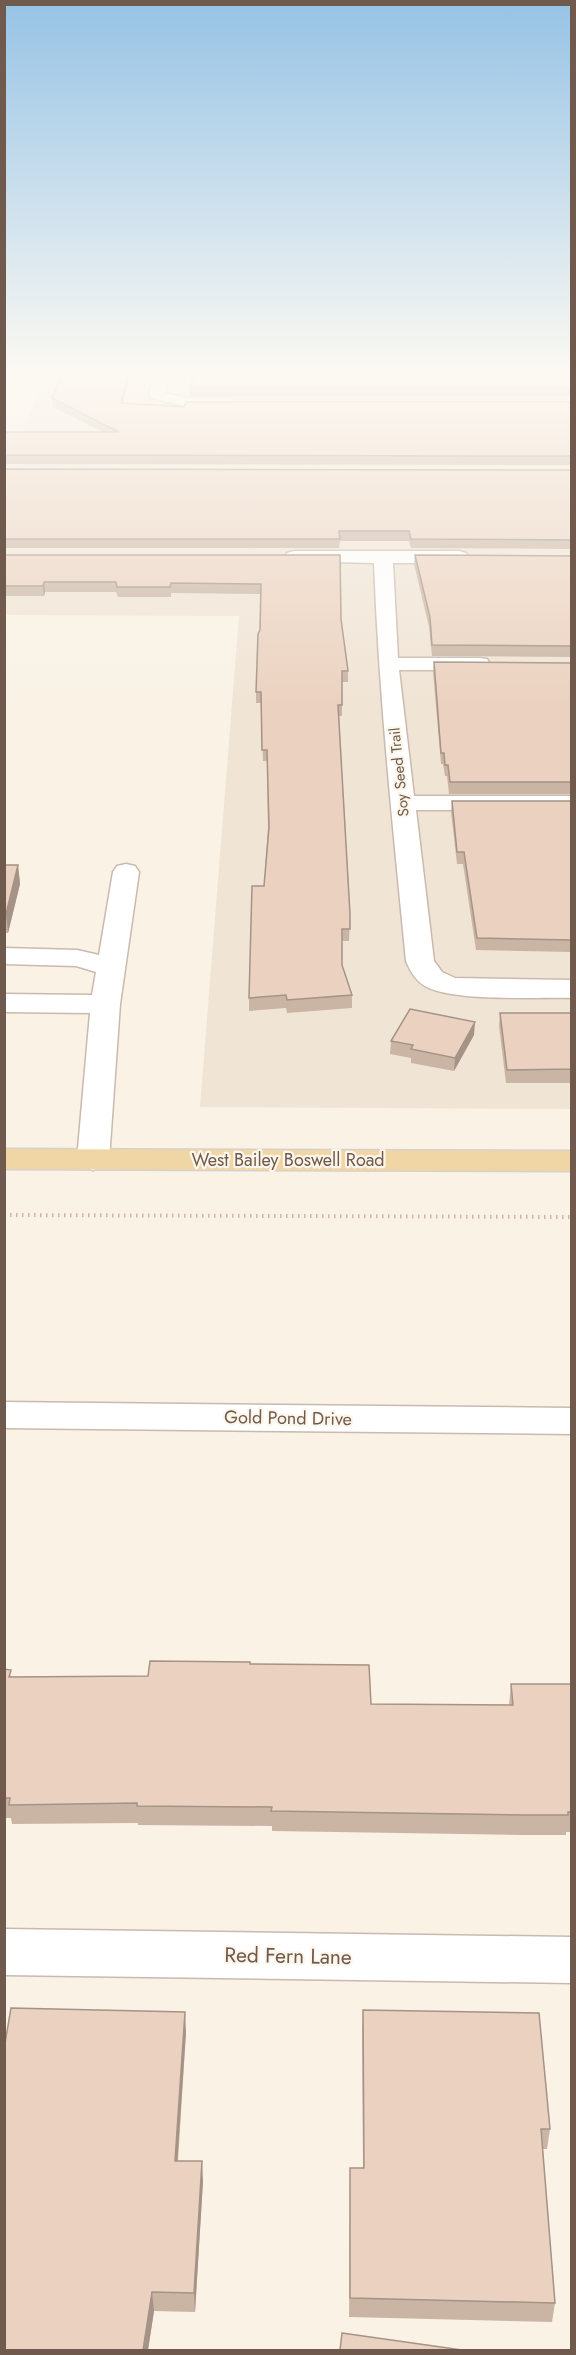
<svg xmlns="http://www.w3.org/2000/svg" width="576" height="2355" font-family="Jost,sans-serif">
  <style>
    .residential { fill: #f0e4d5 }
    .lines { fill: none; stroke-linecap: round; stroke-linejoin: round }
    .minor-casing { stroke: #c9baad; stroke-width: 3 }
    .major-casing { stroke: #d7d1cd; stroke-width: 3 }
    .path { stroke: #d0b6a4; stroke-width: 4; stroke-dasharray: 1.5 4.5; stroke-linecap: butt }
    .minor { fill: #fff; fill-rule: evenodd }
    .major { fill: #f0d6a5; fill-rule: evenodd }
    .wall { fill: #cab5a5 }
    .shaded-wall { fill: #a49386 }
    .building { fill: #ebd2c0; stroke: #a49386; stroke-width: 1.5 }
    .labels { text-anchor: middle; stroke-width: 4.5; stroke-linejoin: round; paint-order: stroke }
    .far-street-label { font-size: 15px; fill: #6f5a4d; stroke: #fdf6eb }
    .street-label { font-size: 18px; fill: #6f5a4d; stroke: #fdf6eb }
    .near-street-label { font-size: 21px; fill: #6f5a4d; stroke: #fdf6eb }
  </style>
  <rect width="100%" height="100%" fill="#f9f2e5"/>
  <polygon class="residential" points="46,374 571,374 571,1109 200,1107 239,616 5,615 5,437 21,437"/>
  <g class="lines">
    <defs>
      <g id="minor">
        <path d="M 155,374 L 169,374 L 165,393 L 187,398 L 231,398 L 239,403 C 227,417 168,403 152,398 L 149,395 Z"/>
        <path d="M 294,551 L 459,551 L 466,553 L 468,557 L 466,561 L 459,563 L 393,563 L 398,658 L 479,658 L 487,659 L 490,664 L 487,669 L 479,670 L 399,670 L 414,796 L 572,796 L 572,810 L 416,810 L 434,961 L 442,972 L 455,978 L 572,980 L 572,998 C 537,997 452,1002 425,986 C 416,981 410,971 406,961 C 393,828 379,697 374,563 L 287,561 L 285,557 L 287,553 Z"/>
        <polygon points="126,864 135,866 139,872 120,1004 109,1160 105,1167 93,1170 81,1167 77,1160 90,1013 4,1012 4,994 92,995 96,972 76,966 4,964 4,948 77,950 99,955 113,872 117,866"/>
        <polygon points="4,1402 572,1408 572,1434 4,1428"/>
        <polygon points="4,1929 572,1937 572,1983 4,1975"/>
      </g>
      <polygon id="major" points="4,1149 572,1151 572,1171 4,1169"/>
    </defs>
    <use href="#minor" class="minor-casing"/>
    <use href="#major" class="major-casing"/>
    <polyline class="path" points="4,1215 572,1217"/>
    <use href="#minor" class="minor"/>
    <use href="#major" class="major"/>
  </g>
  <g class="wall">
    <polygon points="130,374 123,403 184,407 572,402 572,465 4,464 4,432 103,432 53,407 52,398"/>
    <polygon points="572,374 572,396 190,396 190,388"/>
    <polygon points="4,469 572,470 572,549 411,548 409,541 340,541 339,548 4,548"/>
    <polygon points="4,555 340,555 341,619 348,671 348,682 342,682 342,716 339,716 350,914 349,941 342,941 342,965 352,995 352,1008 287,1013 286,1008 249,1011 249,998 264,886 268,829 267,761 263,761 261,703 256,703 256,692 260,630 261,594 171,593 171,597 118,597 116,592 45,592 44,596 4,596"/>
    <polygon points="415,555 572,556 572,657 432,656 429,627 414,564"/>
    <polygon points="434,662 572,663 572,794 449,794 447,776 445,776 443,764 441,764 433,672"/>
    <polygon points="452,801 572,801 572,952 476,950 463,864 457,864 451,812"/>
    <polygon points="4,865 18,865 20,884 8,933 4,933"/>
    <polygon points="500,1013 572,1013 572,1083 506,1083 499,1026"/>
    <polygon points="474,1035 454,1071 411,1063 411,1058 390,1054 391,1041"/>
    <polygon points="250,1664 371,1704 509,1705 511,1684 572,1684 572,1832 566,1832 566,1835 523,1835 272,1831 272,1826 138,1825 138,1823 12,1824 11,1818 4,1818 4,1669 12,1677 148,1676"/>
    <polygon points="363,2010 550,2129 547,2149 543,2149 555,2303 552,2322 349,2317 350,2168 363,2168 362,2030"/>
    <polygon points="186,2032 178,2161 203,2181 195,2312 154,2311 148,2350 4,2350"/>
  </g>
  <g class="shaded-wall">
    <polygon points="128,374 130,374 121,411 121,403"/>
    <polygon points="44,582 45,592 44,596 43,586"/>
    <polygon points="18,865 20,884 8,933 6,914"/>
    <polygon points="475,1022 474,1035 454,1071 455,1058"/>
    <polygon points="185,2012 186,2032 176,2180 175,2161"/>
    <polygon points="202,2161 203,2181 195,2312 194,2293"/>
    <polygon points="152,2292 154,2311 148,2350 143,2350"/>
  </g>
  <g class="building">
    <polygon points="62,374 128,374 121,403 184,407 186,402 572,402 572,456 4,455 4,432 119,432 52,398"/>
    <polygon points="194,374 572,374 572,388 190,388"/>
    <polygon points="4,469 572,470 572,540 411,539 409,531 339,531 340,539 4,539"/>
    <polygon points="4,555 340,555 341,619 348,671 342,671 342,705 338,705 350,914 350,929 342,929 342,965 352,995 287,1000 286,995 249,998 252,886 264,886 269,827 267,750 262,750 261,692 256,692 258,634 260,630 261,584 171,583 170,587 117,587 116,582 44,582 43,586 4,586"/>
    <polygon points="415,555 572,556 572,646 432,645 430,617"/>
    <polygon points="434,662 572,663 572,782 450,782 448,765 445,765 444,753 441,753"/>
    <polygon points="452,801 572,801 572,940 477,938 464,852 457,852"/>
    <polygon points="4,865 18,865 6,914 4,914"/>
    <polygon points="410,1009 475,1022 455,1058 411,1049 413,1045 391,1041"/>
    <polygon points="500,1013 572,1013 572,1069 507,1070"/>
    <polygon points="150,1661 250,1662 250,1664 369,1665 371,1704 513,1705 511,1684 572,1684 572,1812 568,1812 568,1815 525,1815 271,1811 272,1807 137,1806 137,1803 9,1805 10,1798 4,1798 4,1669 11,1670 9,1677 148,1676"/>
    <polygon points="11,2008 185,2012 175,2161 202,2161 194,2293 152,2292 143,2350 4,2350 4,2049"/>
    <polygon points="363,2010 539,2013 550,2129 541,2129 555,2303 350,2298 350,2168 364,2168"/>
    <polygon points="342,2333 462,2350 340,2350"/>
  </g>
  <linearGradient id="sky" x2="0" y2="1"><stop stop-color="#96c3e5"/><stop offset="0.53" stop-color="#fcf9f3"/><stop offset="1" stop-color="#fcf9f3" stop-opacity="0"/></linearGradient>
  <rect width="576" height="704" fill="url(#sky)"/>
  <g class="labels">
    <g class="far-street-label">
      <text transform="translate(399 772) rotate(-96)" y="5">Soy Seed Trail</text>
    </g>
    <g class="street-label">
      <text x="288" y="1166">West Bailey Boswell Road</text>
      <text transform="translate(288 1418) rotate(1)" y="6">Gold Pond Drive</text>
    </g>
    <g class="near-street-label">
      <text transform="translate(288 1956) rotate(1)" y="7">Red Fern Lane</text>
    </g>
  </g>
  <rect width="576" height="2355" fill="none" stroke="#6f5a4d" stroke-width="12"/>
</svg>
